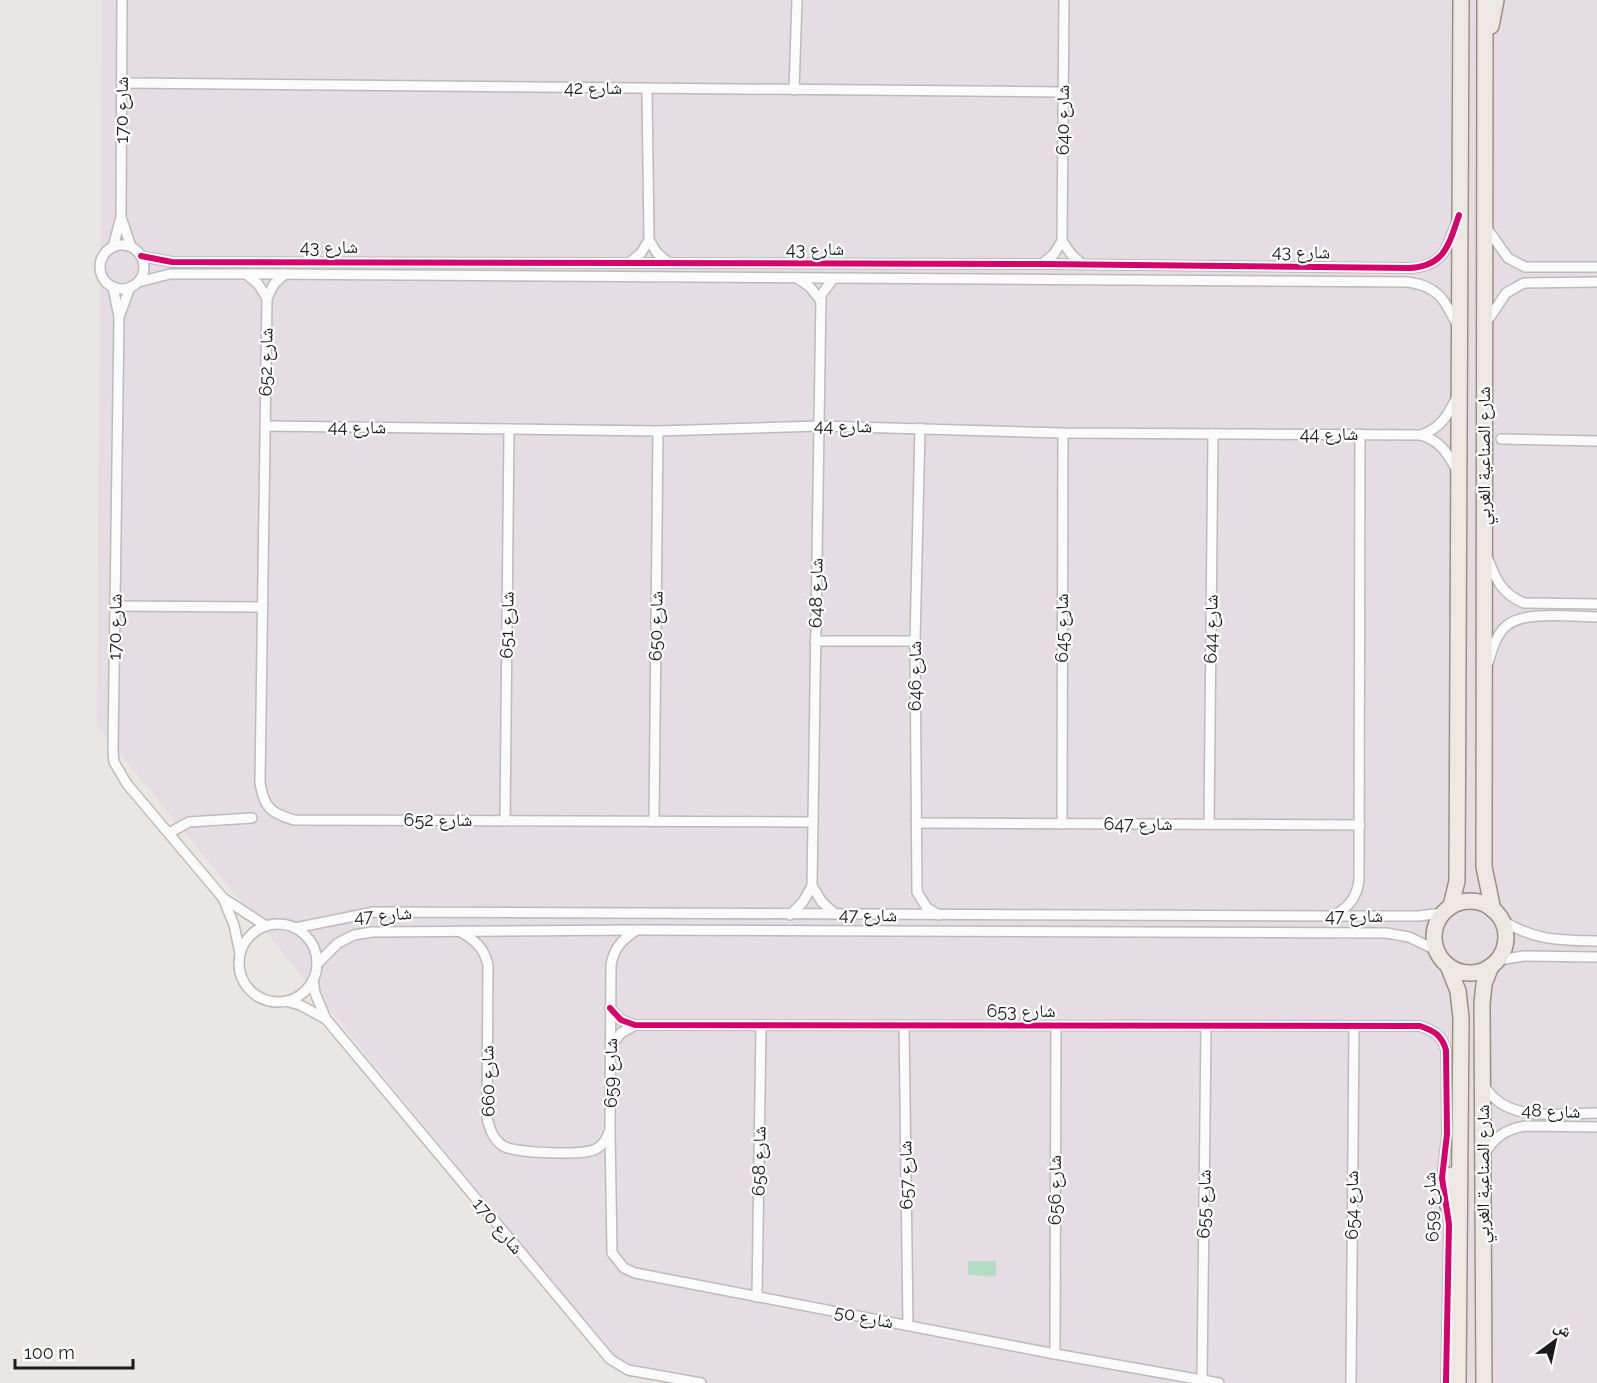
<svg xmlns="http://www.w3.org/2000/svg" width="1597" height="1383" font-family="Raleway,'Noto Naskh Arabic',sans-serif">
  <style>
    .industrial { fill: #e6dce3 }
    .pitch { fill: #b3dcc4 }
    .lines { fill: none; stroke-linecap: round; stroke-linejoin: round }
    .minor-casing { stroke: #bcbbba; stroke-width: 12 }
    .primary-casing { stroke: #9c9083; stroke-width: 18 }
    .minor { stroke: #fcfbfb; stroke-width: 9 }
    .primary { stroke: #eee8e3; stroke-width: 15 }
    .cycleway-casing { stroke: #fff; stroke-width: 10 }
    .cycleway { stroke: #d6006c; stroke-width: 6 }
    .labels { text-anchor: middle; stroke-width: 4.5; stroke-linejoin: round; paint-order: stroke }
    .street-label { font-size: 18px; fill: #1b1b1b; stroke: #fff }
  </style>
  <rect width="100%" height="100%" fill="#e9e6e3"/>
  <polygon class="industrial" points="102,0 1597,0 1597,1383 670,1383 628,1375 97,725"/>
  <polygon class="pitch" points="968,1261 996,1261 996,1276 968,1275"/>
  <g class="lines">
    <defs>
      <g id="minor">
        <polyline points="122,83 1063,92"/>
        <polyline points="794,90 797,0"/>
        <polyline points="122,220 131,247"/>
        <polyline points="1486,227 1508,258 1525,267 1597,267"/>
        <polyline points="649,240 657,253 669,263"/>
        <polyline points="1062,241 1071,254 1083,265"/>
        <circle cx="122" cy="267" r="22"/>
        <polyline points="113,247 121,217 122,0"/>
        <path d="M 141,256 L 172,262 L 1042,264 L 1410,268 C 1442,266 1447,250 1456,223"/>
        <polyline points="629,263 641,253 649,240 647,89"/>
        <polyline points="1042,264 1054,254 1062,241 1064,0"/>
        <polyline points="246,274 258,284 267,298"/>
        <path d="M 285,274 L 274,284 L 267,298 L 260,783 C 264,807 270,813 294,820 L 813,822"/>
        <polyline points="797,278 810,287 821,301"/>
        <path d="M 138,282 L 170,274 L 266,274 L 1408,282 C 1438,286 1445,300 1457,325"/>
        <polyline points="113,287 119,317 113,750 114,762 127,784 223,898 266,926"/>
        <polyline points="119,317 130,287"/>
        <polyline points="1486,323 1506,293 1524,283 1597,282"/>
        <path d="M 265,426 L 658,431 L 820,426 L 1063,433 L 1421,435 C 1441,428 1448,415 1457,397"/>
        <polyline points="920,428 915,641 917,892 927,908 939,915"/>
        <path d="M 1421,435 C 1440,441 1447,452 1456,469"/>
        <polyline points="1501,439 1597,441"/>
        <path d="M 1488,559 C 1496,580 1502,594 1524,603 L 1597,604"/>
        <polyline points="115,606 263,607"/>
        <polyline points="815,641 915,641"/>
        <path d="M 1488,663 C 1492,650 1496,635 1506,626 C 1524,610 1573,617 1597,617"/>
        <polyline points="505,821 509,429"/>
        <polyline points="654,821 658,431"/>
        <polyline points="916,823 1360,825"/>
        <polyline points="1062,824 1063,433"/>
        <polyline points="1209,824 1213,434"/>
        <polyline points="169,833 189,822 252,818"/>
        <polyline points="812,886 822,902 835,914"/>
        <polyline points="223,898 234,925 240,953"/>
        <polyline points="790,915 803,902 812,886 821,295 833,279"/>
        <path d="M 1334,916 C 1348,907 1357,898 1359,880 L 1360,434"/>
        <path d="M 1500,919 C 1534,941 1559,940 1597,941"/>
        <circle cx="278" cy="963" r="39"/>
        <polyline points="295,928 374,912 1334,916 1418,916 1443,913"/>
        <path d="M 461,932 C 476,941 484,948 488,965 L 487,1118 C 490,1130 493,1139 503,1146 C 515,1153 584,1156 596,1149 C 604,1145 607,1137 610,1130 L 611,965 C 614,948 622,940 635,931"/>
        <polyline points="1498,960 1524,956 1597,957"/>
        <polyline points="317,964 338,943 354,935 372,932 636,930 1386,933 1409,937 1436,950"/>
        <polyline points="313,980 315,993 326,1019 610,1359 628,1370 701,1383"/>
        <polyline points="286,1001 300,1005 326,1019"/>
        <path d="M 610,1008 L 621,1020 L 635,1025 L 1420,1026 C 1435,1031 1442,1036 1446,1050 L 1447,1134 L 1442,1178 L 1449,1224 L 1446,1383"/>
        <polyline points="904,1025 908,1325"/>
        <polyline points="611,1046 621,1033 635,1025"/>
        <path d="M 1484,1085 C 1505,1124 1560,1113 1597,1113"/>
        <polyline points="610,1130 612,1253 624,1268 635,1273 1055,1354 1219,1383"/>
        <path d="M 1484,1155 C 1494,1137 1506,1129 1526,1126 L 1597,1127"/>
        <polyline points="757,1297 761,1025"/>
        <polyline points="1055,1354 1056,1026"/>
        <polyline points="1202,1380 1206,1027"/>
        <polyline points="1351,1383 1354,1026"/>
      </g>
      <g id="primary">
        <polyline points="1485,0 1484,867 1493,910"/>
        <polyline points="1491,26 1496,0"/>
        <circle cx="1470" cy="937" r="36"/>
        <polyline points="1451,906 1457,881 1461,0"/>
        <polyline points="1448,966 1458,991 1461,1018 1458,1383"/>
        <polyline points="1447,1204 1452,1175"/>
        <polyline points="1484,1383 1482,1004 1484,984 1491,966"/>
      </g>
    </defs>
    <use href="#minor" class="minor-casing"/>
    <use href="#primary" class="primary-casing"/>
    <use href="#minor" class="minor"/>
    <use href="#primary" class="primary"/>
    <defs>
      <g id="cycleway">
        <path d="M 141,256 L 172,262 L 1042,264 L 1410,268 C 1445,266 1449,244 1459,215"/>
        <path d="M 610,1008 L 621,1020 L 635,1025 L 1420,1026 C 1435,1031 1442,1036 1446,1050 L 1447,1134 L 1442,1178 L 1449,1224 L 1446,1383"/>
      </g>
    </defs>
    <use href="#cycleway" class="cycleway-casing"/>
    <use href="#cycleway" class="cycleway"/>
  </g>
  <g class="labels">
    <g class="street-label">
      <text x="593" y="94">شارع 42</text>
      <text transform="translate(122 110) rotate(-90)" y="6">شارع 170</text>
      <text transform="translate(1063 120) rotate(-90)" y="6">شارع 640</text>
      <text x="329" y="253">شارع 43</text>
      <text x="815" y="255">شارع 43</text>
      <text transform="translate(1301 252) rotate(1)" y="6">شارع 43</text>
      <text transform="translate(266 362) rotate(-89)" y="6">شارع 652</text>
      <text transform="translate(843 426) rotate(1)" y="6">شارع 44</text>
      <text transform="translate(357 427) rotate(1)" y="6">شارع 44</text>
      <text x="1329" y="440">شارع 44</text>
      <text transform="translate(1484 456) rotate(-90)" y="6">شارع الصناعية الغربي</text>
      <text transform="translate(816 593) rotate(-89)" y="6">شارع 648</text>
      <text transform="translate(507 625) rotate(-89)" y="6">شارع 651</text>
      <text transform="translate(656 626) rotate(-89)" y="6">شارع 650</text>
      <text transform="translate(115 627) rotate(-89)" y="6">شارع 170</text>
      <text transform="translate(1062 628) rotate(-90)" y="6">شارع 645</text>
      <text transform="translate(1211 629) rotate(-89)" y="6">شارع 644</text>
      <text transform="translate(915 676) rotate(-90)" y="6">شارع 646</text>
      <text x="438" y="826">شارع 652</text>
      <text x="1138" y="830">شارع 647</text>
      <text transform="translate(383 915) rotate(-4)" y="6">شارع 47</text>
      <text transform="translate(868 915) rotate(1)" y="6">شارع 47</text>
      <text x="1354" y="922">شارع 47</text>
      <text x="1021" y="1017">شارع 653</text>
      <text transform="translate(611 1073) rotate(-90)" y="6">شارع 659</text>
      <text transform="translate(488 1081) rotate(-91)" y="6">شارع 660</text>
      <text transform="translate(1551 1111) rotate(2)" y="6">شارع 48</text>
      <text transform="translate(759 1161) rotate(-89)" y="6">شارع 658</text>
      <text transform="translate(1483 1174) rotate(-90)" y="6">شارع الصناعية الغربي</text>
      <text transform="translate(906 1175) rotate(-91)" y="6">شارع 657</text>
      <text transform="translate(1055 1190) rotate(-90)" y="6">شارع 656</text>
      <text transform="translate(1204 1204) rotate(-89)" y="6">شارع 655</text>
      <text transform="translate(1352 1205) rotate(-90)" y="6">شارع 654</text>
      <text transform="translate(1431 1207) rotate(-93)" y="6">شارع 659</text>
      <text transform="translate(498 1226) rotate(50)" y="6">شارع 170</text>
      <text transform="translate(864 1317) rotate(11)" y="6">شارع 50</text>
    </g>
  </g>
  <g transform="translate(1555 1341) rotate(33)" stroke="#ffffff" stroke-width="4.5" paint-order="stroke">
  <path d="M0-4.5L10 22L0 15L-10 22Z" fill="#1b1b1b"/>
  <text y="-9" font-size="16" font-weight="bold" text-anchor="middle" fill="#1b1b1b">ش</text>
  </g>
  <path d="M15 1359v9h118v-9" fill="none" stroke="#1b1b1b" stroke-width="3"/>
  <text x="24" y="1359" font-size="18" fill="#1b1b1b" stroke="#ffffff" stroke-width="4.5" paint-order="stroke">100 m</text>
</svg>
